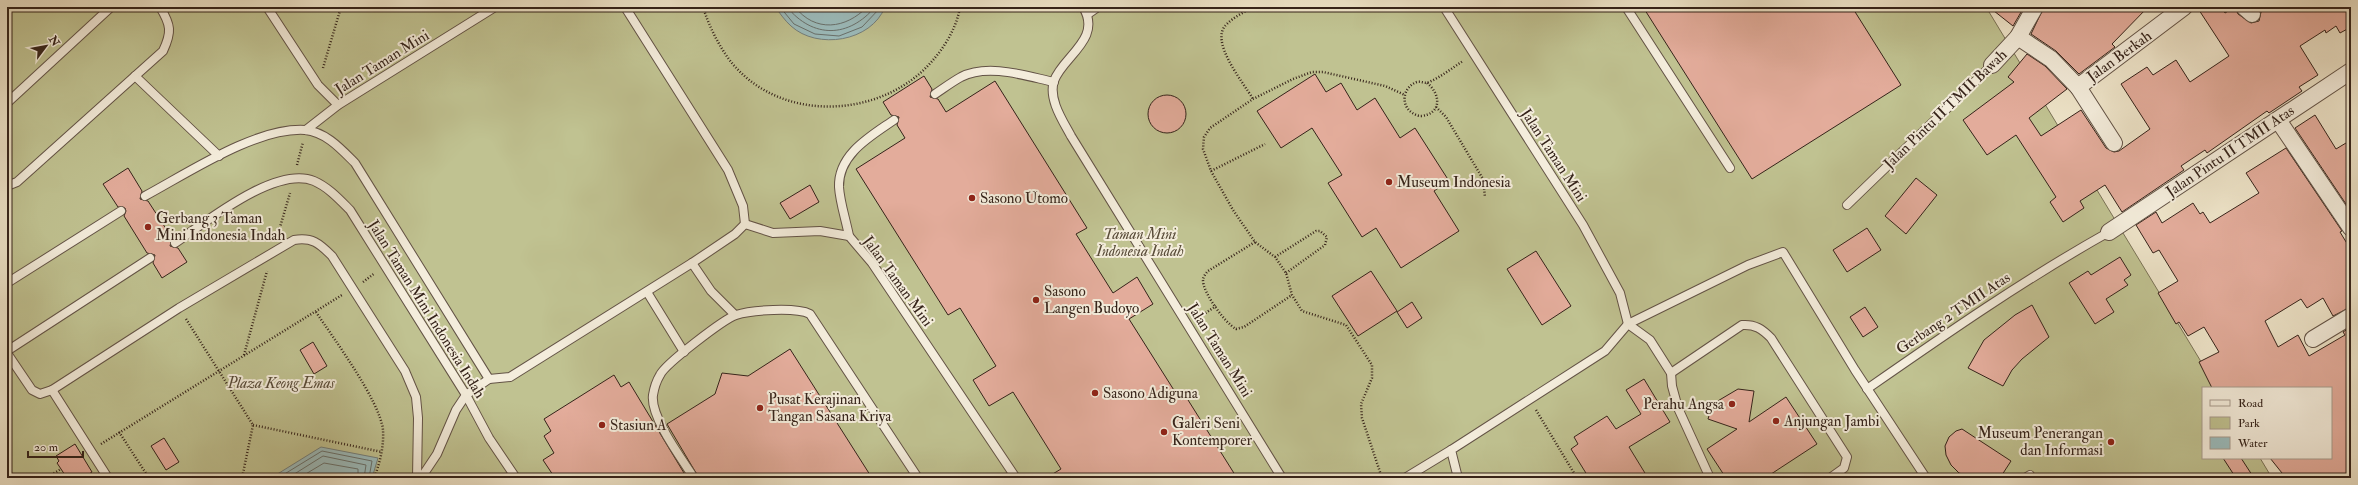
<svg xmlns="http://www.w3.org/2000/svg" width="2358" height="485" font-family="'IM FELL Double Pica',serif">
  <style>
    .green { fill: #c0c291; stroke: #7a7256 }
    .water { fill: #9cbdbe; stroke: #737f7c }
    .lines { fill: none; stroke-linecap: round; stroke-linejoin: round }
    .shore { stroke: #68706c; stroke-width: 1 }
    .building { fill: #e3ac9b; stroke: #35231a }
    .lane-casing { stroke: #635346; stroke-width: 10 }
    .street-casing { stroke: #635346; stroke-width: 18 }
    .path { stroke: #35231a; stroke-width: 2.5; stroke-dasharray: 1 2; stroke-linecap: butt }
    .lane { stroke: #f4eddc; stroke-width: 8 }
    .street { stroke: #f4eddc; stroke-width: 16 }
    .poi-dot { fill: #8f2418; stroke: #f4eddc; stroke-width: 1.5 }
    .labels { text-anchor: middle; stroke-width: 4; stroke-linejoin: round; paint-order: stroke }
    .street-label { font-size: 15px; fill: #35231a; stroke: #f4eddc }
    .poi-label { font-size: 15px; fill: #35231a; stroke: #f4eddc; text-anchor: start }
    .park-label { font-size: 15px; font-style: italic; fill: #584b38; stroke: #f4eddc }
  </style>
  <rect width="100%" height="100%" fill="#eee4c9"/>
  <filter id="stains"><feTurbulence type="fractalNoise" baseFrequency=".005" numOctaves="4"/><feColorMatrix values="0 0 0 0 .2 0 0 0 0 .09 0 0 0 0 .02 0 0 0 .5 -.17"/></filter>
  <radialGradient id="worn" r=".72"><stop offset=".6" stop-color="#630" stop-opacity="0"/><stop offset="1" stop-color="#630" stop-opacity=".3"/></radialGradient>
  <polygon class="green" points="7,7 1986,7 2217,388 2203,388 2203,458 2260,458 2272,478 7,478"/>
  <g class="water">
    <path d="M 775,7 L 885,7 C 871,42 817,50 791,26 C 785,21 780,13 775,7 Z"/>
    <polygon points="321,447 378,458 372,478 271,478"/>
  </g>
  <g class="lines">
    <g class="shore">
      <polyline points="780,7 794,24 815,34 839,36 862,27 881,7"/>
      <path d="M 787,7 C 813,39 849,38 875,7"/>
      <path d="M 795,7 C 815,33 846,29 867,7"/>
      <polyline points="278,478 322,451 372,461 369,478"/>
      <polyline points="288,478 323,456 366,465 364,478"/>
      <polyline points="299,478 324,463 358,469 358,478"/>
    </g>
  </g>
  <g class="building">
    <polygon points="1643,7 1852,7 1901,85 1752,179"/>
    <polygon points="1989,7 2024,7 2013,26"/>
    <polygon points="2044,7 2148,7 2112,44 2115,47 2079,74 2056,51 2031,34"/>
    <polygon points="2197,7 2221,7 2225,13 2235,7 2238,14 2251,23 2259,21 2261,12 2268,7 2351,7 2351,27 2340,33 2336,26 2326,33 2325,30 2300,46 2318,75 2299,87 2302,91 2269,113 2267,111 2207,153 2205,150 2181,166 2184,170 2122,212 2105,185 2080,201 2084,208 2063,222 2050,202 2056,197 2016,135 1987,155 1963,120 2014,82 2008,77 2027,54 2045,66 2067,89 2029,118 2041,136 2081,110 2106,148 2114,152 2119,151 2150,129 2121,84 2147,67 2153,75 2176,60 2190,82 2229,56"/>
    <polygon points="1315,74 1326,92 1341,83 1357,110 1375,98 1400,138 1415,128 1449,181 1434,191 1459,231 1401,268 1376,228 1362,237 1328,183 1342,175 1312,128 1281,148 1257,111"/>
    <polygon points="924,76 932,89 930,97 938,99 946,112 995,81 1087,228 1076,234 1113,293 1137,277 1153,304 1129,319 1177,395 1183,392 1237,478 1046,478 1061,469 1013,392 989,406 973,380 996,366 960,308 948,315 856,169 905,138 897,125 899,117 891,115 883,102"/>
    <circle cx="1167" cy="114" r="19"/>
    <polygon points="2315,115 2336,149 2351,140 2351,205 2348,207 2295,128"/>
    <polygon points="2286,148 2342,231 2340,232 2351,250 2351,307 2333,316 2323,298 2307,308 2301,299 2265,321 2278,347 2298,335 2309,356 2345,335 2343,332 2351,327 2351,478 2286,478 2270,458 2331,458 2331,388 2212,388 2199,362 2219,352 2204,327 2188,336 2179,322 2176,324 2158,293 2178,281 2159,250 2153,253 2136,225 2156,212 2162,223 2193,203 2200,214 2203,212 2210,223 2259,193 2246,173"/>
    <polygon points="128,168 142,191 140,199 148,201 172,238 170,246 178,248 187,262 162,278 153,263 155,255 147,253 124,216 126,211 125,208 118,207 103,184"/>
    <polygon points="1916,178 1937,195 1906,234 1885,216"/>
    <polygon points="810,185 819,202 790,219 780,203"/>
    <polygon points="1867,228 1881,250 1847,272 1833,250"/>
    <polygon points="1536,251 1571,306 1542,325 1507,269"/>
    <polygon points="2120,257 2131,275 2124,280 2128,285 2106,299 2114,312 2095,324 2069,283 2088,271 2091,275"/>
    <polygon points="1371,271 1397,311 1358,336 1332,296"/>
    <polygon points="1412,302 1422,318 1407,328 1397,312"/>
    <polygon points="2032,305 2049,337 2022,359 2012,370 2003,386 1968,368 1984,340 2015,315"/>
    <polygon points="1865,307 1878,327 1863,337 1850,317"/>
    <polygon points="313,342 327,366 314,374 300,350"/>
    <polygon points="790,349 872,478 699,478 667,424 715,394 722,373 748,376"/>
    <polygon points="614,375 621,387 629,382 687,478 555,478 543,460 554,453 544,436 551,431 544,419"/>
    <polygon points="1644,379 1670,422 1629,447 1648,478 1589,478 1571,449 1578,444 1574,437 1607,416 1616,429 1641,414 1626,390"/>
    <polygon points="1738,389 1754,391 1749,422 1786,397 1817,444 1765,478 1726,478 1707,449 1737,429 1708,419 1711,409 1716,402"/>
    <polygon points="1962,429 2011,461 2000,478 1969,476 1959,473 1951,465 1946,455 1945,446 1949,437 1956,431"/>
    <polygon points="164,438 179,462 166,470 151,446"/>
    <polygon points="75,444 92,472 83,478 67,478 57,463 59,461 56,456"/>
    <polygon points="2223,458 2241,458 2254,478 2236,478"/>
  </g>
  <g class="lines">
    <defs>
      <g id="lane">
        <polyline points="267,7 318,85 338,105"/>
        <polyline points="625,7 728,170 743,206 745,224"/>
        <path d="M 1083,7 C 1103,39 1062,57 1054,81 C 1048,99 1063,121 1071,136 L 1282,478"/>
        <polyline points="1444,7 1583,225 1620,293 1628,324"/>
        <polyline points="1626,7 1730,168"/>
        <polyline points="1088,14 1098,7"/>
        <polyline points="135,76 219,156"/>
        <path d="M 935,94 C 944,88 952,82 961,77 C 988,63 1026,76 1054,82"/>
        <polyline points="7,103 111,7"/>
        <polyline points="306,130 338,105 495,7"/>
        <path d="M 7,186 L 17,182 L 163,51 C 172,32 171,25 160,7"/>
        <path d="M 145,196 C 188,173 256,127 305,130 C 326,132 341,149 355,163 L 489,379"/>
        <polyline points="1847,205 1992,65"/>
        <polyline points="745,224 773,233 820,231 849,236 872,263 1016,478"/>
        <path d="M 849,236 C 846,220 840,203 839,187 C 838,154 871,136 894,120"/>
        <path d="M 175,243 C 206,222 276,165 314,181 C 328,187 339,199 350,210 L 466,395 L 489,438 L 516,478"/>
        <polyline points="692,263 711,291 735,315"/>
        <polyline points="7,283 121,211"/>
        <polyline points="647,292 684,352"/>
        <polyline points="1628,324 1650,340 1671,373 1672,386 1678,408 1710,478"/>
        <polyline points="7,351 150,258"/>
        <path d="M 7,353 L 32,390 L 40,394 L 52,390 L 179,308 L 294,240 C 312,237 319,243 332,256 L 405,371 L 416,397 L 418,418 L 417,478"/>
        <path d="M 1671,373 L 1742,325 C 1755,324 1762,329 1771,338 L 1847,457 L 1844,468 L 1830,478"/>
        <path d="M 1867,389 C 1946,334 2025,279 2109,232"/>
        <polyline points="52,390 108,478"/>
        <polyline points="421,478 437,454 456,410 466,395 489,379 510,377 692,263 735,234 745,224"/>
        <path d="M 694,478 C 682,459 650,417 653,395 C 654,389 657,380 660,375 C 665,364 724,319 736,315 C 751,310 796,307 810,314 L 918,478"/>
        <polyline points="1405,478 1451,450"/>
        <polyline points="1458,478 1451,450 1605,351 1628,324 1748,265 1783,252 1855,370 1926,478"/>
        <polyline points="2025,478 2030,475"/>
      </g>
      <g id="street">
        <polyline points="2244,7 2252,14"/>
        <polyline points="2018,37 2051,59 2078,87 2184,7"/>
        <polyline points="1992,65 2018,37 2035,7"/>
        <polyline points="2078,87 2114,143"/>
        <polyline points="2278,120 2351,228"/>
        <polyline points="2109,232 2351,71"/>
        <polyline points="2313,339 2351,316"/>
      </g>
    </defs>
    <use href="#lane" class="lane-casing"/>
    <use href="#street" class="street-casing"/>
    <g class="path">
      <path d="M 703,7 C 709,26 717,42 728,58 C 773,119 864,120 918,75 C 937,59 956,33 960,7"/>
      <path d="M 1253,7 C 1244,12 1234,17 1227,24 C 1208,40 1243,82 1253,99"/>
      <polyline points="323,68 341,7"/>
      <path d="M 1427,83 C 1441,94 1442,114 1421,116 C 1417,116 1411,113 1408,109 C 1401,100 1405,86 1417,82 C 1421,81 1425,84 1429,82 C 1441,77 1452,68 1463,61"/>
      <polyline points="1436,107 1446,117 1483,179 1485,197"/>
      <polyline points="297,165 303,142"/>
      <polyline points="1211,171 1265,144"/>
      <polyline points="278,234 290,193"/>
      <path d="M 1255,242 L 1208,271 C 1206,273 1204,276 1203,279 C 1202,292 1225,323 1236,329 L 1244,327 L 1292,295"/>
      <polyline points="1275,257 1316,231 1320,231 1327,237 1325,245 1286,273"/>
      <polyline points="363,282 375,273"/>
      <path d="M 316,312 C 334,339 380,401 383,430 C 384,446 380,463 374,478"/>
      <polyline points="1198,318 1216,306"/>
      <polyline points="186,319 253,425 242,478"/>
      <polyline points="244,355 267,271"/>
      <polyline points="1536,410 1577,478"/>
      <polyline points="253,425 382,452"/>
      <polyline points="119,432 149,478"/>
      <polyline points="101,444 342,295"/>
      <polyline points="46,478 61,469"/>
      <polyline points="1382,478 1362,418 1361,404 1372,378 1372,365 1346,325 1302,311 1292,295 1286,273 1275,257 1255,242 1233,210 1211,171 1203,149 1204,137 1210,128 1253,99 1293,79 1312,72 1323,72 1385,86 1405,95"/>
    </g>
    <use href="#lane" class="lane"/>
    <use href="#street" class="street"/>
  </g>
  <g class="poi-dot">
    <circle cx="1389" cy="182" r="4"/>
    <circle cx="972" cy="198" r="4"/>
    <circle cx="148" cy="227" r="4"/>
    <circle cx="1036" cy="300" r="4"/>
    <circle cx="1095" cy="393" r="4"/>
    <circle cx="1732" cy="404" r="4"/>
    <circle cx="760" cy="408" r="4"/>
    <circle cx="1776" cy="421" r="4"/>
    <circle cx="602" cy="425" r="4"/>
    <circle cx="1164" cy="432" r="4"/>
    <circle cx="2111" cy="442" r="4"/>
  </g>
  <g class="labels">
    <g class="street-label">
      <text transform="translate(2119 56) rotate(-36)" y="5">Jalan Berkah</text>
      <text transform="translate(382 62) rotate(-32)" y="5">Jalan Taman Mini</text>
      <text transform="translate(1945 109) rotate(-44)" y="5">Jalan Pintu II TMII Bawah</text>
      <text transform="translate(2230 151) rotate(-34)" y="5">Jalan Pintu II TMII Atas</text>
      <text transform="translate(1554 155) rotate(57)" y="5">Jalan Taman Mini</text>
      <text transform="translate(898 281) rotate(54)" y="5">Jalan Taman Mini</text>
      <text transform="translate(427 309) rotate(58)" y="5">Jalan Taman Mini Indonesia Indah</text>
      <text transform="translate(1953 313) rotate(-34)" y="5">Gerbang 2 TMII Atas</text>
      <text transform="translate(1220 350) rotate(58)" y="5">Jalan Taman Mini</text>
    </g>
    <g class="poi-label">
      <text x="1397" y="187">Museum Indonesia</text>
      <text x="980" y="203">Sasono Utomo</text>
      <text x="156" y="223">Gerbang 3 Taman<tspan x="156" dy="17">Mini Indonesia Indah</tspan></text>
      <text x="1044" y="296">Sasono<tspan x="1044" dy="17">Langen Budoyo</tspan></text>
      <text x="1103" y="398">Sasono Adiguna</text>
      <text x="768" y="404">Pusat Kerajinan<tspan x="768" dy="17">Tangan Sasana Kriya</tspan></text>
      <text x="1724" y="409" text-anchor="end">Perahu Angsa</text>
      <text x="1784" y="426">Anjungan Jambi</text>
      <text x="1172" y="428">Galeri Seni<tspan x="1172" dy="17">Kontemporer</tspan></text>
      <text x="610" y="430">Stasiun A</text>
      <text x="2103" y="438" text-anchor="end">Museum Penerangan<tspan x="2103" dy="17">dan Informasi</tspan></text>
    </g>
    <g class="park-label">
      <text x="1140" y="239">Taman Mini<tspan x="1140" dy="17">Indonesia Indah</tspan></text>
      <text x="281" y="388">Plaza Keong Emas</text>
    </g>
  </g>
  <rect width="2358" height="485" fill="none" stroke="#eee4c9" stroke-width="24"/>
  <rect x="8" y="8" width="2342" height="469" fill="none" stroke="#35231a" stroke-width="2"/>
  <rect x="12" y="12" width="2334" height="461" fill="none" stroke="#35231a"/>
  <rect x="2202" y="387" width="130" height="72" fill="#f4eddc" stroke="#a89c8e"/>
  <rect x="2210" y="400" width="20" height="6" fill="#f4eddc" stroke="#a89c8e"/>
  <text x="2238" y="407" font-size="12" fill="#35231a">Road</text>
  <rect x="2210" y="417" width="20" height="12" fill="#c0c291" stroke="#a89c8e"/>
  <text x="2238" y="427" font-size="12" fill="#35231a">Park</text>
  <rect x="2210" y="437" width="20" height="12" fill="#9cbdbe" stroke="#a89c8e"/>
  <text x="2238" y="447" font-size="12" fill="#35231a">Water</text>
  <g transform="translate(46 46) rotate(58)" stroke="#f4eddc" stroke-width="3" paint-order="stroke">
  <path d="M0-3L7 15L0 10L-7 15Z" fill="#35231a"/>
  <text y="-6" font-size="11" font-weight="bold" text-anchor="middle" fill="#35231a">N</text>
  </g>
  <path d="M28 451v6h55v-6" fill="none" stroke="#35231a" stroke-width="2"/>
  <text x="34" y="451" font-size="12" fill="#35231a" stroke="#f4eddc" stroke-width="3" paint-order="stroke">20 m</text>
  <rect width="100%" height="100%" filter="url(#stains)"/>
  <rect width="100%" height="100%" fill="url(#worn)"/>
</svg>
